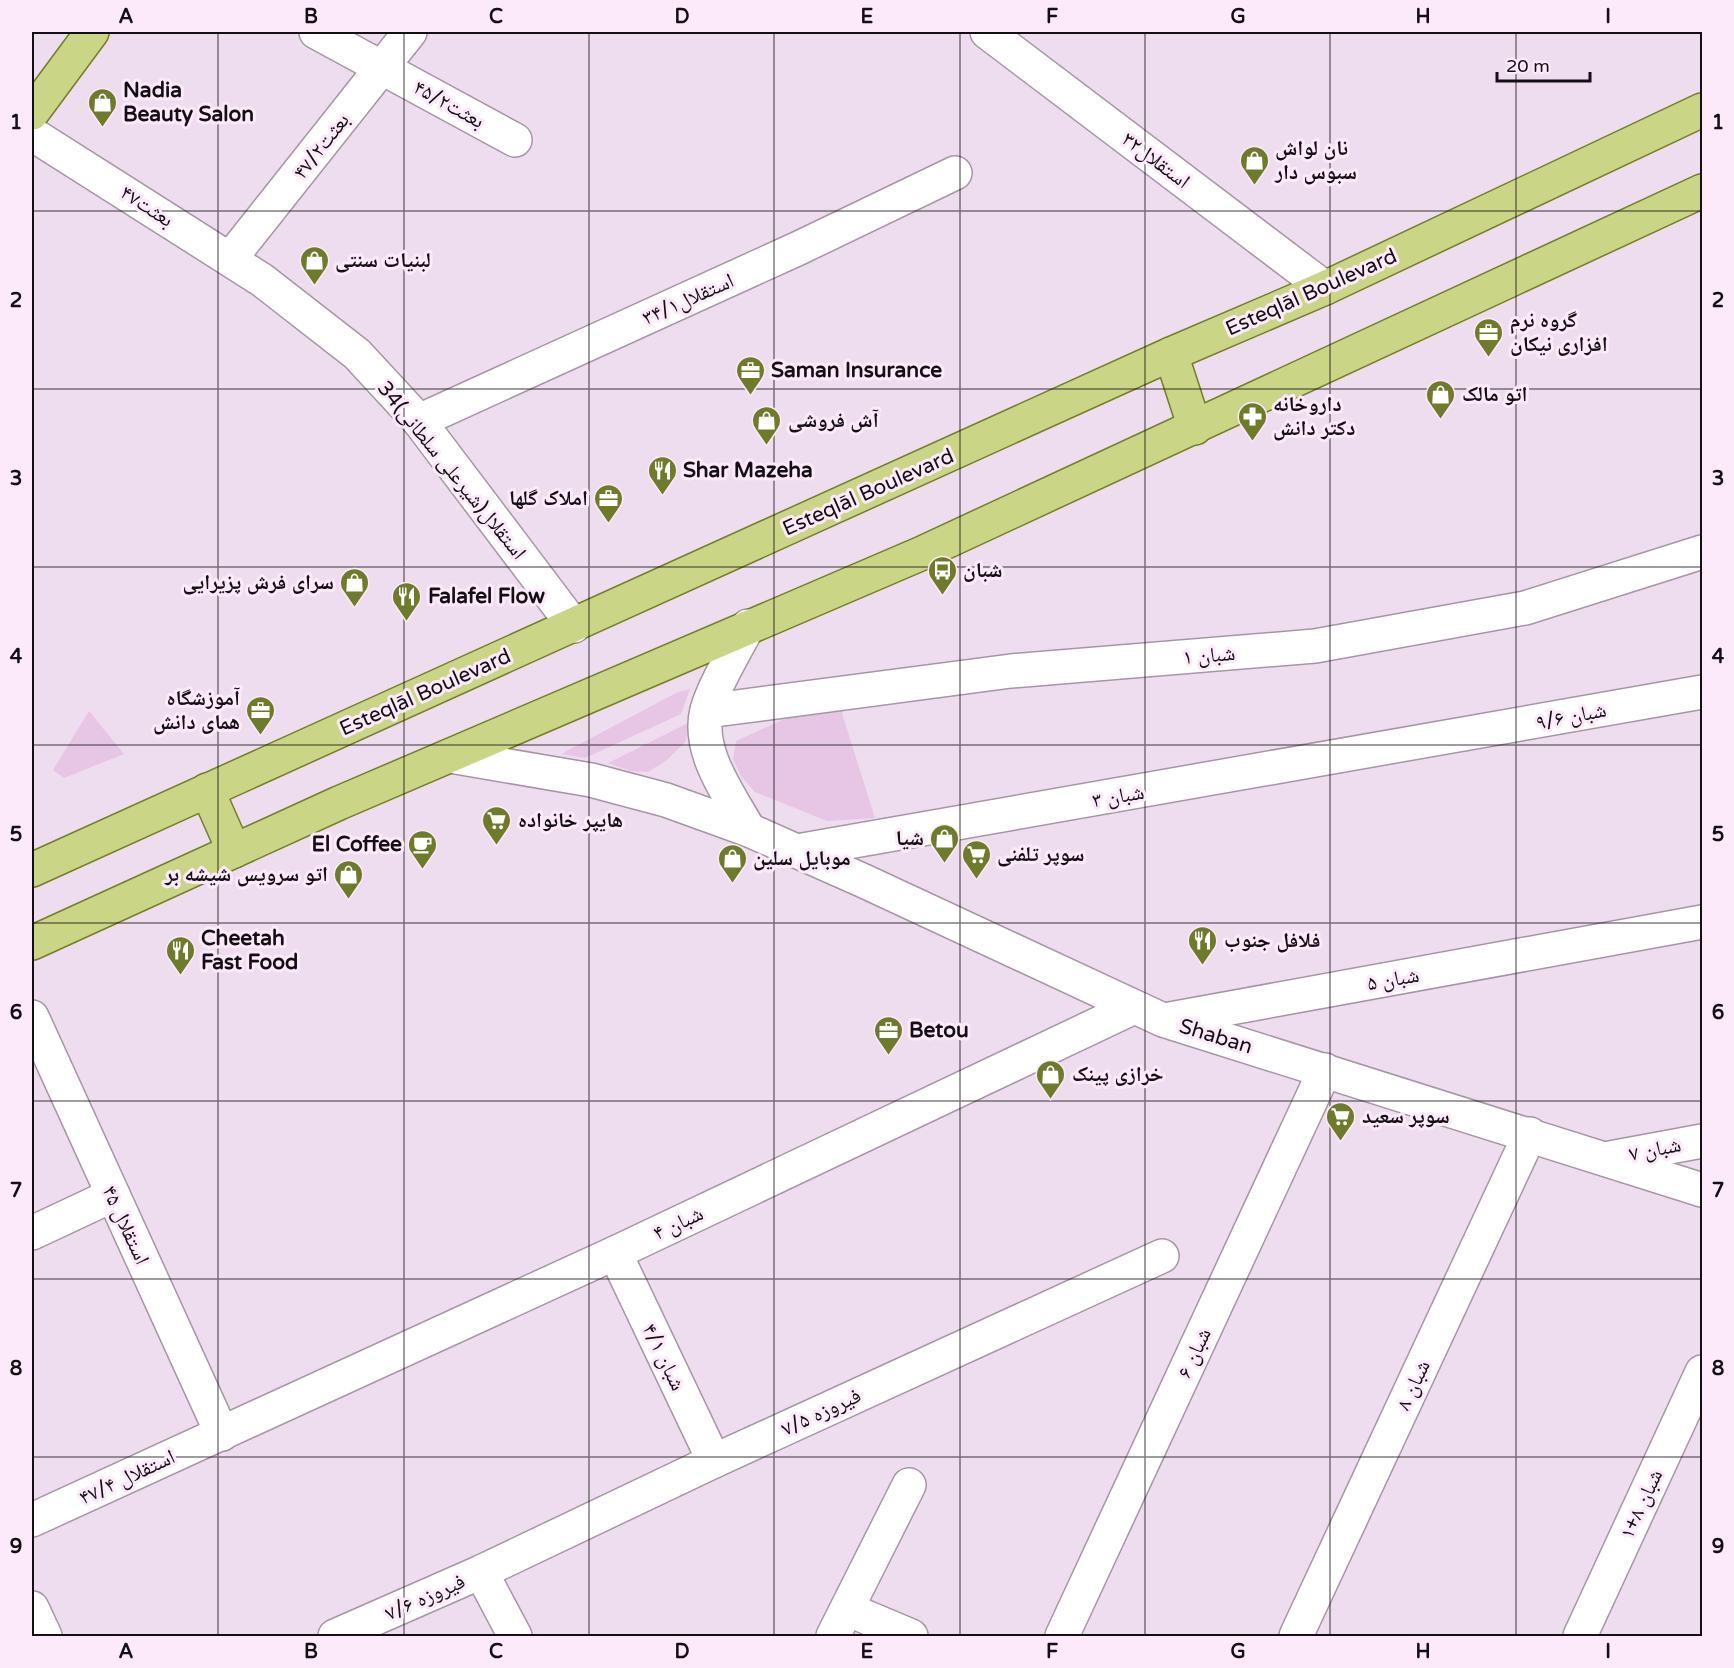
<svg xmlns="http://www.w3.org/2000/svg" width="1734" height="1668" font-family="'Varela Round','Noto Naskh Arabic',sans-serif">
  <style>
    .green { fill: #e6c5e5 }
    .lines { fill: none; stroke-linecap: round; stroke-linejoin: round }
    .minor-casing { stroke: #a696a5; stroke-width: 36 }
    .major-casing { stroke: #737e28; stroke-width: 36 }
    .minor { stroke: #fff; stroke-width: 33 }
    .major { stroke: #cad585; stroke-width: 33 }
    .grid { fill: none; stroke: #140f14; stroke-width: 1.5; stroke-opacity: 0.55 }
    .labels { text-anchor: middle; stroke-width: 6; stroke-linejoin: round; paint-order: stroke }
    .poi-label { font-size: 21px; font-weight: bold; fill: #140f14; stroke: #fceafb; text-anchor: start }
    .street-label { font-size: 21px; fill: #140f14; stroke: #fceafb }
    .neatline { fill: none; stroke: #140f14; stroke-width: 2 }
    .grid-label { font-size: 20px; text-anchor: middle; font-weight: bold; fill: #140f14 }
  </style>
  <rect width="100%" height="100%" fill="#ede"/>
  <g class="green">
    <polygon points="690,689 681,714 585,758 561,754 676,693"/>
    <polygon points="840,707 875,818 827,821 755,792 741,776 733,759 736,741 789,717"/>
    <polygon points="89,711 124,754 64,778 53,770"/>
    <polygon points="688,723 686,741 667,760 648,772 631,771 608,763"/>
  </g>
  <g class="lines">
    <defs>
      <g id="minor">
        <polyline points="316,32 515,140"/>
        <polyline points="987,32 1325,288"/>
        <polyline points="32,134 262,280 357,354 419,421 574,626"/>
        <polyline points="230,259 410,32"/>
        <polyline points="419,421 799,248 955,173"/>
        <path d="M 748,626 C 736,650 714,685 707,710 C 696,751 730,796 749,830"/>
        <polyline points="707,711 1011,671 1315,646 1525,608 1702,552"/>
        <polyline points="450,756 591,780 666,800 749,830 864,881 1163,1020 1702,1190"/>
        <polyline points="797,851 1702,692"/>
        <polyline points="32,1017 222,1434"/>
        <polyline points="1170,1019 1702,922"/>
        <polyline points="1610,1158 1702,1141"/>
        <polyline points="32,1233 113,1195"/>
        <polyline points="615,1253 714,1461"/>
        <polyline points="32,1520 615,1253 1132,1008"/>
        <polyline points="481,1572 515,1636"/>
        <polyline points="32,1608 45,1636"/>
        <polyline points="847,1609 911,1636"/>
        <polyline points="335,1636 481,1572 714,1461 1162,1256"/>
        <polyline points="833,1636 909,1485"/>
        <polyline points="1062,1636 1325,1070"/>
        <polyline points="1296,1636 1530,1134"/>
        <polyline points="1580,1636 1702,1372"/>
      </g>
      <g id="major">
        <polyline points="32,113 92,32"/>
        <polyline points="1171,354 1195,428"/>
        <polyline points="207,790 234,851"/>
        <polyline points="32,870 1171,354 1325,288 1702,110"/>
        <polyline points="32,943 339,803 920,554 1702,191"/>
      </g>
    </defs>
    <use href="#minor" class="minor-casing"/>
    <use href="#major" class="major-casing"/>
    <use href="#minor" class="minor"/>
    <use href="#major" class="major"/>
  </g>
  <path class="grid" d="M 218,32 L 218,1636M 404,32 L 404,1636M 589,32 L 589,1636M 774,32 L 774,1636M 960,32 L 960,1636M 1145,32 L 1145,1636M 1330,32 L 1330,1636M 1516,32 L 1516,1636M 32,211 L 1702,211M 32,389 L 1702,389M 32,567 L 1702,567M 32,745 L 1702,745M 32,923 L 1702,923M 32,1101 L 1702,1101M 32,1279 L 1702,1279M 32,1457 L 1702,1457"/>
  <defs>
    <symbol id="shop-pin" viewBox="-11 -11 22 30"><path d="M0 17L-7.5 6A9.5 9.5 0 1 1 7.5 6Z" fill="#6e7b28" stroke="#fceafb"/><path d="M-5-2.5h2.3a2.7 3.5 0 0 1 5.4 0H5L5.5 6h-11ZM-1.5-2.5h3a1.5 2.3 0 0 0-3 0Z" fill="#fff"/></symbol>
    <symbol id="office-pin" viewBox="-11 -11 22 30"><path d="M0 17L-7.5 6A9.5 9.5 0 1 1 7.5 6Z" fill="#6e7b28" stroke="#fceafb"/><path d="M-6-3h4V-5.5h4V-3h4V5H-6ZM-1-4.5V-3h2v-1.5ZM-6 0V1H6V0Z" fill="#fff"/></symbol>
    <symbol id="pharmacy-pin" viewBox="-11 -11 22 30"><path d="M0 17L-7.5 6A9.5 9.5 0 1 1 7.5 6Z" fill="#6e7b28" stroke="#fceafb"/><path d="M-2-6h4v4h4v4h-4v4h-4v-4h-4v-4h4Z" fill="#fff"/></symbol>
    <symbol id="restaurant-pin" viewBox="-11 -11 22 30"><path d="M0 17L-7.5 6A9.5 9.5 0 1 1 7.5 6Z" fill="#6e7b28" stroke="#fceafb"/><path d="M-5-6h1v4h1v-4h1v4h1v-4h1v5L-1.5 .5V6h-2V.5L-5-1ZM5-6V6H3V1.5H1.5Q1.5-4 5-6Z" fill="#fff"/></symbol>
    <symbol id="bus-pin" viewBox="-11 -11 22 30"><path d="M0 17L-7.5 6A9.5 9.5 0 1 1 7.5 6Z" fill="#6e7b28" stroke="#fceafb"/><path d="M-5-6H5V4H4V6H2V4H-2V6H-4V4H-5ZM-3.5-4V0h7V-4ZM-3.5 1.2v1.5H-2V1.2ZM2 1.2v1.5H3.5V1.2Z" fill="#fff"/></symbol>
    <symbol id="supermarket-pin" viewBox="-11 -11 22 30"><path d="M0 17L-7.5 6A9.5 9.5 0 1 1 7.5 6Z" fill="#6e7b28" stroke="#fceafb"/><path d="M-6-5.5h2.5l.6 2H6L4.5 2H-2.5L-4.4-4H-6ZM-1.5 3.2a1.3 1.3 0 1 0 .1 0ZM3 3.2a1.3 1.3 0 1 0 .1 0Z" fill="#fff"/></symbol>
    <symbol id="cafe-pin" viewBox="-11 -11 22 30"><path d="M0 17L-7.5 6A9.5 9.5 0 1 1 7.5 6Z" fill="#6e7b28" stroke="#fceafb"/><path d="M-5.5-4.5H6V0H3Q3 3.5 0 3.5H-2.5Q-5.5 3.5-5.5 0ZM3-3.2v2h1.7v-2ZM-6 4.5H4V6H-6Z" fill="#fff"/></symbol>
  </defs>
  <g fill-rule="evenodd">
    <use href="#shop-pin" x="86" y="86" width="33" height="45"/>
    <use href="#shop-pin" x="1238" y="144" width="33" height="45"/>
    <use href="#shop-pin" x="298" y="244" width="33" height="45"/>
    <use href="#office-pin" x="1472" y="316" width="33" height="45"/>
    <use href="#office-pin" x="734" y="354" width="33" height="45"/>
    <use href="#shop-pin" x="1424" y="378" width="33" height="45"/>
    <use href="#pharmacy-pin" x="1236" y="400" width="33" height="45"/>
    <use href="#shop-pin" x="750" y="404" width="33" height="45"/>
    <use href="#restaurant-pin" x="646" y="454" width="33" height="45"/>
    <use href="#office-pin" x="592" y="482" width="33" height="45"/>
    <use href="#bus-pin" x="926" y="554" width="33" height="45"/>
    <use href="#shop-pin" x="338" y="566" width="33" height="45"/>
    <use href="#restaurant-pin" x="390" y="580" width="33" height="45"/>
    <use href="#office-pin" x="244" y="694" width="33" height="45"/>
    <use href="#supermarket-pin" x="480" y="804" width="33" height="45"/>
    <use href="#shop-pin" x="928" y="822" width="33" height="45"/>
    <use href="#cafe-pin" x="406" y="828" width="33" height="45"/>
    <use href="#supermarket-pin" x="960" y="838" width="33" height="45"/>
    <use href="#shop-pin" x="716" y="842" width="33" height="45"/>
    <use href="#shop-pin" x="332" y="858" width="33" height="45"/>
    <use href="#restaurant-pin" x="1186" y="924" width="33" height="45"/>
    <use href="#restaurant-pin" x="164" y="934" width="33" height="45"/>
    <use href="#office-pin" x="872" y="1014" width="33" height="45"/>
    <use href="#shop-pin" x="1034" y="1058" width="33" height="45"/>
    <use href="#supermarket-pin" x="1324" y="1100" width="33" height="45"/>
  </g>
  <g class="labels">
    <g class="poi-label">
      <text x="123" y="97">Nadia<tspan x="123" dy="24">Beauty Salon</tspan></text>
      <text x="1275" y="155">نان لواش<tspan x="1275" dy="24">سبوس دار</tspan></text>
      <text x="335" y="267">لبنیات سنتی</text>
      <text x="1510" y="327">گروه نرم<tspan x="1510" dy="24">افزاری نیکان</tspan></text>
      <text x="771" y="377">Saman Insurance</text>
      <text x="1462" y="401">اتو مالک</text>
      <text x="1273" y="411">داروخانه<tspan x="1273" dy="24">دکتر دانش</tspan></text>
      <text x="788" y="427">آش فروشی</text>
      <text x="683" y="477">Shar Mazeha</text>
      <text x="588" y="505" text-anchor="end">املاک گلها</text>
      <text x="963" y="577">شبان</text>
      <text x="334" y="589" text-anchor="end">سرای فرش پزیرایی</text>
      <text x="428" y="603">Falafel Flow</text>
      <text x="240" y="705" text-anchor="end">آموزشگاه<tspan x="240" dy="24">همای دانش</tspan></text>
      <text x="518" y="827">هایپر خانواده</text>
      <text x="924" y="845" text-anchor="end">شیا</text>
      <text x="402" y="851" text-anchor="end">El Coffee</text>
      <text x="997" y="861">سوپر تلفنی</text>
      <text x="753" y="865">موبایل سلین</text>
      <text x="328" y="881" text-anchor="end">اتو سرویس شیشه بر</text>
      <text x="201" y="945">Cheetah<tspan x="201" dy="24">Fast Food</tspan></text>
      <text x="1224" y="947">فلافل جنوب</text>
      <text x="909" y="1037">Betou</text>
      <text x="1072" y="1081">خرازی پینک</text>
      <text x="1362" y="1123">سوپر سعید</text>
    </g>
    <g class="street-label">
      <text transform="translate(449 104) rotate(29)" y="7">بعثت۴۵/۲</text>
      <text transform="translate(321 146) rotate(-52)" y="7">بعثت۴۷/۲</text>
      <text transform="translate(1156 160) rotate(37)" y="7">استقلال۳۲</text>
      <text transform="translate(147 206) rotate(33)" y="7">بعثت۴۷</text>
      <text transform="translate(1311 292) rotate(-24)" y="7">Esteqlāl Boulevard</text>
      <text transform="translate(688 299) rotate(-24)" y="7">استقلال۳۴/۱</text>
      <text transform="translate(452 470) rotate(51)" y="7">34استقلال(شیرعلی سلطانی)</text>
      <text transform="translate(868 492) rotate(-24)" y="7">Esteqlāl Boulevard</text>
      <text transform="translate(1209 655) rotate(-5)" y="7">۱ شبان</text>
      <text transform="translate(425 692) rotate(-24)" y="7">Esteqlāl Boulevard</text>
      <text transform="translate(1571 716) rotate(-11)" y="7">۹/۶ شبان</text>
      <text transform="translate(1118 796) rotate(-10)" y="7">۳ شبان</text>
      <text transform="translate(1393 979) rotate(-10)" y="7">۵ شبان</text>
      <text transform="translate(1216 1036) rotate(17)" y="7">Shaban</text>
      <text transform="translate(1655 1149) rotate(-11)" y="7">۷ شبان</text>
      <text transform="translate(678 1223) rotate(-25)" y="7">۴ شبان</text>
      <text transform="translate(126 1225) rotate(65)" y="7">۴۵ استقلال</text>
      <text transform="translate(1194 1353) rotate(-65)" y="7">۶ شبان</text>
      <text transform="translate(664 1357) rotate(64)" y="7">۴/۱ شبان</text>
      <text transform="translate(1413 1385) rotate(-65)" y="7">۸ شبان</text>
      <text transform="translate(821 1412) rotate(-25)" y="7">۷/۵ فیروزه</text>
      <text transform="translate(127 1477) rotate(-25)" y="7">۴۷/۴ استقلال</text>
      <text transform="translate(1641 1504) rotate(-65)" y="7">۱+۸ شبان</text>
      <text transform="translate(425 1597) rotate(-24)" y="7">۷/۶ فیروزه</text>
    </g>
  </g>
  <rect width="1734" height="1668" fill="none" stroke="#fceafb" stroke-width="66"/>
  <path d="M1497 72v9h93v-9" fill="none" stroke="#140f14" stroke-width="3"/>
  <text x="1506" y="72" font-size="18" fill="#140f14" stroke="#fceafb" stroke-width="4.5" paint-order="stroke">20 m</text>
  <rect x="33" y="33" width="1668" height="1602" class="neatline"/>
  <g class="grid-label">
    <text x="126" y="23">A</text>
    <text x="311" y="23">B</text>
    <text x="496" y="23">C</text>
    <text x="682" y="23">D</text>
    <text x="867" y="23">E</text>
    <text x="1052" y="23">F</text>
    <text x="1238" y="23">G</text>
    <text x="1423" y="23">H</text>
    <text x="1608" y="23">I</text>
    <text x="16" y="129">1</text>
    <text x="1718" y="129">1</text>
    <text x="16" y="307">2</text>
    <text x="1718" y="307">2</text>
    <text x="16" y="485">3</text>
    <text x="1718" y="485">3</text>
    <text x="16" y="663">4</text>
    <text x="1718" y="663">4</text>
    <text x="16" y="841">5</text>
    <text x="1718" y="841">5</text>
    <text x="16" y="1019">6</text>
    <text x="1718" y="1019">6</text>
    <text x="16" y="1197">7</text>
    <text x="1718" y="1197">7</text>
    <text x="16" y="1375">8</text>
    <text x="1718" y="1375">8</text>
    <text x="16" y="1553">9</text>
    <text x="1718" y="1553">9</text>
    <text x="126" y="1658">A</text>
    <text x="311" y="1658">B</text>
    <text x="496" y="1658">C</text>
    <text x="682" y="1658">D</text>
    <text x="867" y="1658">E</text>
    <text x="1052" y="1658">F</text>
    <text x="1238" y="1658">G</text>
    <text x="1423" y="1658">H</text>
    <text x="1608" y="1658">I</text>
  </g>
</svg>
